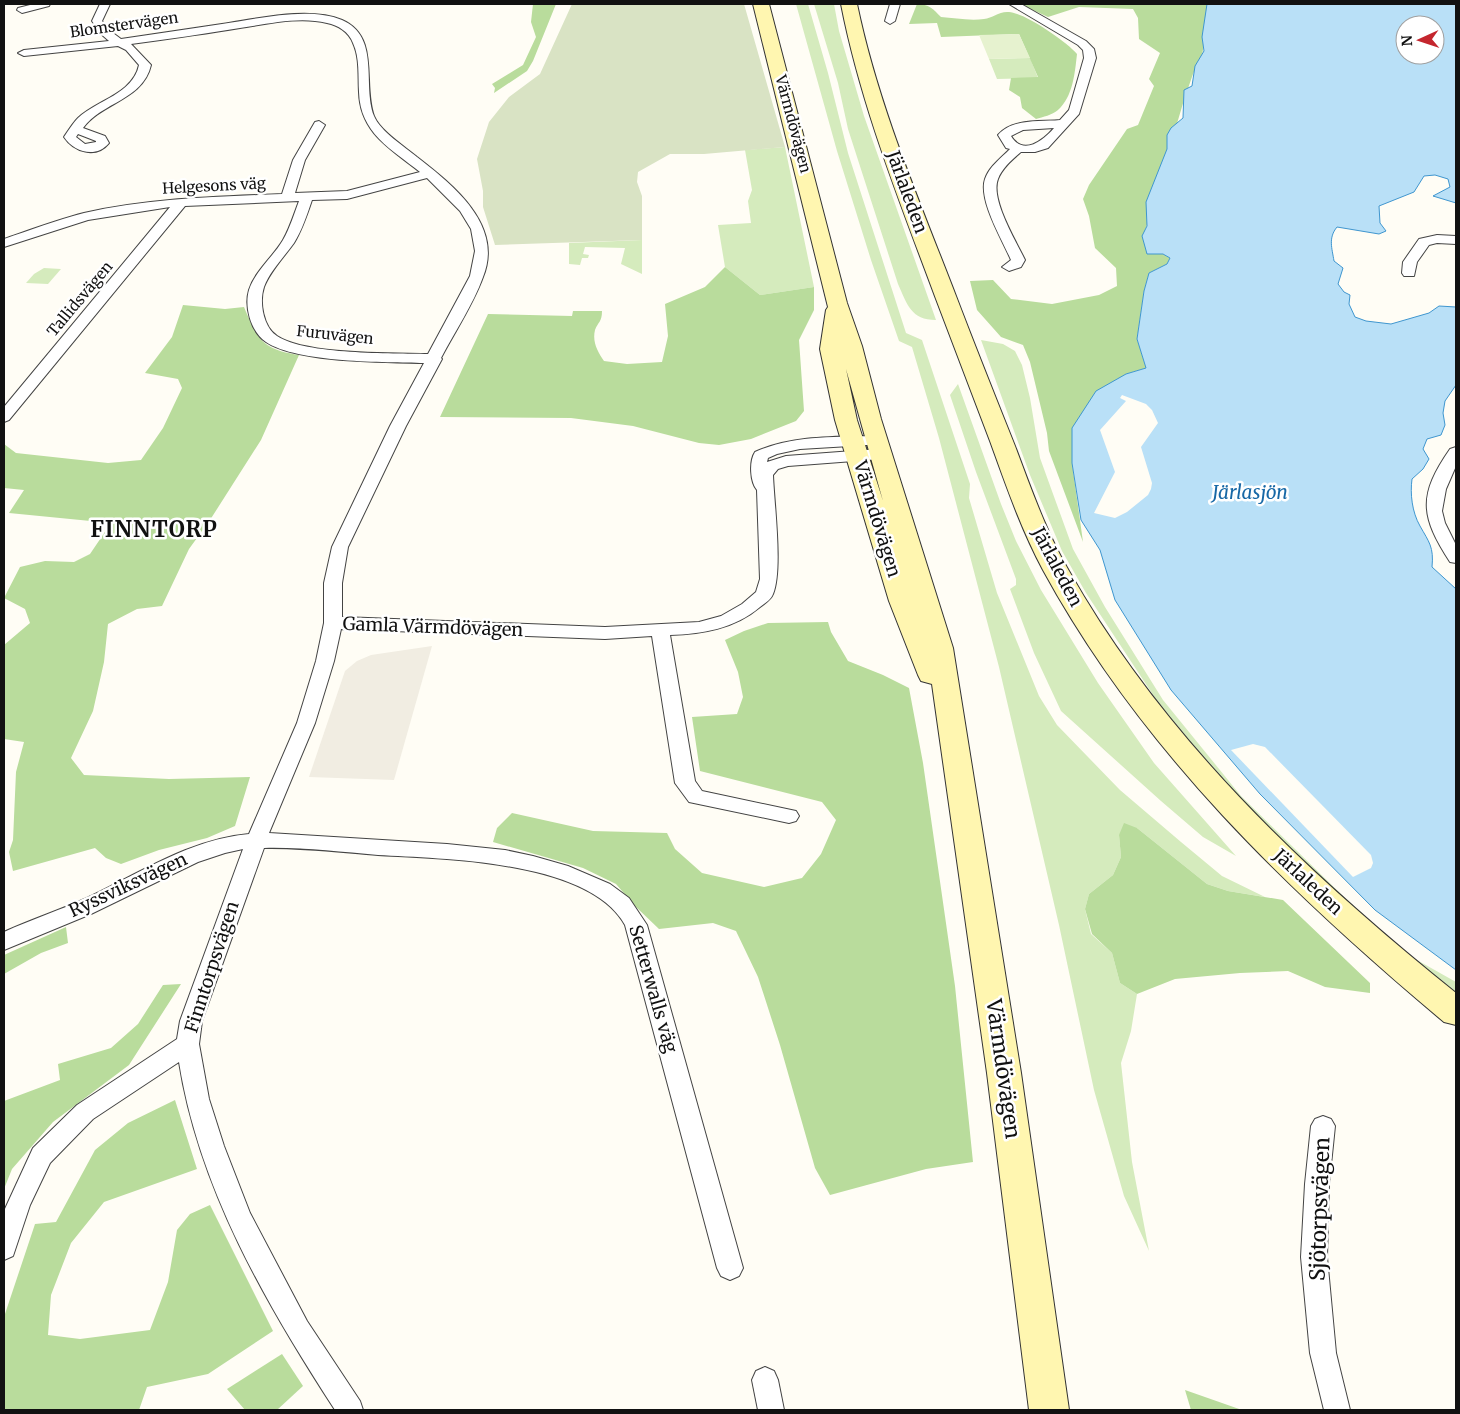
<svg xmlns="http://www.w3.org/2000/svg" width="1460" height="1414" font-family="Merriweather,serif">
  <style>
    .green { fill: #d5ebbd }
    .forest { fill: #b9dc9c }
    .cemetery { fill: #d9e3c4 }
    .pitch { fill: #e6f2cf }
    .plaza { fill: #f1ede2 }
    .water { fill: #b9e0f7; stroke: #3f96cf; fill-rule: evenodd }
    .pier { fill: #fffdf5 }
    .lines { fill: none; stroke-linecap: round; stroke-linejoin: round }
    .minor-casing { stroke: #444; stroke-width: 2 }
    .secondary-casing { stroke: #333; stroke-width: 2 }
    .minor { fill: #fff; fill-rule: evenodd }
    .secondary { fill: #fff6b0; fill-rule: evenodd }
    .labels { text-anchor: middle; stroke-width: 5; stroke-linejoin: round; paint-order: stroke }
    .far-street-label { font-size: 15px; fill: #111; stroke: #fff }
    .street-label { font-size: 18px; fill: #111; stroke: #fff }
    .water-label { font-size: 19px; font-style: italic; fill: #1768a6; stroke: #fff }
    .near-street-label { font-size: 21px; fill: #111; stroke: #fff }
    .district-label { font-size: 22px; font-weight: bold; letter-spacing: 1px; fill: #111; stroke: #fff }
  </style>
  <rect width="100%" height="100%" fill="#fffdf5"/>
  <g class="green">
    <polygon points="796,4 808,4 828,73 848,153 906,333 922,340 970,484 969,498 997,593 1039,696 1057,725 1120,790 1181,842 1222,876 1265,897 1228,891 1207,884 1137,828 1119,835 1121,857 1113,875 1089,894 1085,909 1091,934 1112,953 1120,983 1137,994 1131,1031 1121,1063 1132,1162 1149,1251 1124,1196 1094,1090 1059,925 999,667 939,438 912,347 899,341 871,260 837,151"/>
    <path d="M 814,4 L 834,4 L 839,31 L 864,116 L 936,320 C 911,320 907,304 898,284 L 848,129 L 838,83 Z"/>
    <polygon points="1030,58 1038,78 997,79 989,59"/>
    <polygon points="785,147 814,287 760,295 725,267 718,225 751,223 748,201 752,190 745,150"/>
    <polygon points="642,240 642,274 621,264 625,248 585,247 583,254 589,255 588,258 582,258 580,265 569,264 569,243"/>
    <polygon points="44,268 61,269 48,284 26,283 34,274"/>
    <polygon points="981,340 1003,344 1015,351 1022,365 1030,398 1040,458 1073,549 1105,607 1163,700 1241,796 1343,896 1408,955 1456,982 1456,999 1426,978 1301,866 1194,746 1157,701 1086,593 1062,551 1030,475"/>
    <polygon points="958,384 1001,504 1016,541 1041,590 1098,683 1154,763 1236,856 1203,837 1161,801 1061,711 1034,653 1010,589 1016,585 1016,579 976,472 950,395"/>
  </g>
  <g class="forest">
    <polygon points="533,4 556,4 533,61 527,71 494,93 495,88 492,84 523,65 536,37 531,22"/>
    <path d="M 917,4 C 929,4 933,9 941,17 C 954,18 970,21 984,19 C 993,18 999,11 1009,12 C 1025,13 1067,42 1077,54 C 1075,72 1073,97 1058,110 C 1052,115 1043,117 1036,119 L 1022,108 L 1020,97 L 1009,90 L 1011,78 L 1038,77 L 1019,34 L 941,37 L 937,23 L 909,24 Z"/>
    <polygon points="1020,4 1210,4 1202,56 1193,74 1184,100 1145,231 1152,254 1163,254 1170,258 1167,264 1149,273 1144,291 1137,339 1146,368 1126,374 1072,428 1072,463 1083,542 1049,451 1047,433 1030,362 1023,345 1001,337 977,310 970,281 993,280 1011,299 1052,304 1099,295 1117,286 1116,268 1095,248 1089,216 1083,199 1089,185 1127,129 1138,125 1154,86 1149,79 1160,53 1139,39 1138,18 1133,9 1079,7 1048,17"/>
    <path d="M 725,267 L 760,295 L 814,287 L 814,310 L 799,340 L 804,411 L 796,421 L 751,439 L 719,445 L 699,443 L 633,426 L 571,418 L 440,417 L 488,314 L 572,316 L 573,311 L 602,311 C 602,322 598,322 595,330 C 592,342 598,352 604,361 L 627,364 L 662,362 L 668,336 L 665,304 L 705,287 Z"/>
    <path d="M 183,305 L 225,309 L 244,307 C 258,340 262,349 299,355 L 261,440 L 210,520 L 189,549 L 162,606 L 137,609 L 108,624 L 104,662 L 93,711 L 71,758 L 84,775 L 169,779 L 250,777 L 235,826 L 207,838 L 159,850 L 121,864 L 106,858 L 95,848 L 13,871 L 9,852 L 13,840 L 16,772 L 24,742 L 4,739 L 4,645 L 30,623 L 25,609 L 4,598 L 20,567 L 45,561 L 74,562 L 90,554 L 111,523 L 9,513 L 24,490 L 4,488 L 4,444 L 16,453 L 108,463 L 141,460 L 163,428 L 182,388 L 178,379 L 145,373 L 172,337 Z"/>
    <polygon points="828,622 831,632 848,661 883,675 909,688 923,763 955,986 973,1162 926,1169 830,1195 815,1168 780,1045 758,977 736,931 713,923 659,929 635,906 616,884 583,868 493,842 497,828 512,813 593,831 667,833 675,849 702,873 764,887 802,878 821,854 836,820 822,802 700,771 692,717 737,714 743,697 738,672 725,640 744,631 768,623"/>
    <polygon points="1124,823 1137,828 1207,884 1228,891 1283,900 1370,983 1370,993 1325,987 1288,971 1240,973 1175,979 1137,994 1120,983 1112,953 1092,934 1085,909 1089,894 1113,875 1121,857 1119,835"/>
    <polygon points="66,927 68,943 41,953 4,974 4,955"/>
    <polygon points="181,984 129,1065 53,1122 12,1169 4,1189 4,1101 60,1080 58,1064 111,1048 138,1024 163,985"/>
    <polygon points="175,1100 197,1169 104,1202 71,1243 51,1295 48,1335 80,1339 150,1330 168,1282 177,1230 190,1214 210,1205 273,1331 208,1374 147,1387 139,1410 4,1410 4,1317 35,1224 56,1222 95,1150 128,1123"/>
    <polygon points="282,1354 303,1386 277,1410 245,1410 227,1389"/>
    <polygon points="1185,1390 1242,1410 1191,1410"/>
  </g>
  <polygon class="cemetery" points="572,4 744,4 785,147 704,154 670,154 638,172 637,182 642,196 642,240 495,245 483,207 483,191 477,159 489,122 509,97 540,74"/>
  <polygon class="pitch" points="1019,34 1030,58 989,59 979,35"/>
  <polygon class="plaza" points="432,646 394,780 309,777 345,671 357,661 371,655"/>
  <path class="water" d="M 1207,4 L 1456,4 L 1456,203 L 1433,196 L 1450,187 L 1448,179 L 1435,175 L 1424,176 L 1414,192 L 1379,206 L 1380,223 L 1386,231 L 1379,234 L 1337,227 C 1328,238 1332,248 1334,261 L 1343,268 L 1338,284 L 1344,292 L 1350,295 L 1349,304 L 1355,317 L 1366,321 L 1391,324 L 1429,313 L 1439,306 L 1456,307 L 1456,385 L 1445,401 L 1443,413 L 1445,425 L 1441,435 L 1427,439 L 1423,449 L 1429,459 L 1423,469 L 1412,479 C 1410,494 1412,512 1420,526 C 1429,542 1434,547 1432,567 L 1456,589 L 1456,970 L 1375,910 L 1260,794 L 1171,690 L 1115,600 L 1100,550 L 1081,520 L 1072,463 L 1072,428 L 1096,391 L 1126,374 L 1146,368 L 1137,339 L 1144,291 L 1149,273 L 1167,264 L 1170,258 L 1163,254 L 1147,254 L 1142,236 L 1147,226 L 1146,202 L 1167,149 L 1167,135 L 1171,128 L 1183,118 L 1184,90 L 1192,86 L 1195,66 L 1204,51 L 1202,37 ZM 1405,25 L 1435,25 L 1435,55 L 1405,55 Z"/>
  <g class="pier">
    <polygon points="1122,395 1146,404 1152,410 1158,423 1141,447 1152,483 1151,489 1148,495 1127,512 1115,518 1094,513 1115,472 1100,430 1126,401 1120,398"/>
    <polygon points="1253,744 1265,747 1371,855 1373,863 1371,868 1353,877 1231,750"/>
  </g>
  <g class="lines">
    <defs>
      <g id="minor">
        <polygon points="34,4 50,4 49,6 22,13 17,10 18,8"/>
        <path d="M 100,4 L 110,4 L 102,21 L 109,30 L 121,39 C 155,34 189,29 222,24 C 257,19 309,6 342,20 C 381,37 362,85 374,116 C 380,131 405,147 417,157 C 453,185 504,225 483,277 C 473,305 455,331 441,358 L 442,359 L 406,426 L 348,547 L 342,583 L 342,617 L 605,627 L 699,622 L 721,616 L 742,604 L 756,592 L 760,579 L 757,490 C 750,482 749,461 755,452 C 793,435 837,437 877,436 L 883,438 L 885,441 L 883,444 L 800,449 L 777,454 L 768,458 L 767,462 L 786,456 L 880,449 L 886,451 L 888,454 L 886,457 L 880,459 L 788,466 L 778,469 L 773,475 C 774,503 783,570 773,594 C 771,600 765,603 760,607 C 734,629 702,634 670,635 L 695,781 L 702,791 L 796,811 L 799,816 L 796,821 L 789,823 L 689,802 L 675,783 L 652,636 L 605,639 L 341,629 L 334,661 L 315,723 L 269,833 L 447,844 L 505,850 L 533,856 L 568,866 L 610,884 L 629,898 L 647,925 L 743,1268 L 739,1276 L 730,1280 L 721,1276 L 717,1268 L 625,925 C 589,860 444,859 378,855 C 340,852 302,847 264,848 L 202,1021 L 199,1044 L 209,1099 L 224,1146 L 250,1213 L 307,1321 L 360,1401 L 363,1410 L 335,1410 C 266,1304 199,1188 179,1062 L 93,1119 L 50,1163 L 30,1205 L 13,1256 L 4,1260 L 4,1211 L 33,1148 L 77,1105 L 177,1039 L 180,1021 L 243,849 L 225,853 L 198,862 L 91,914 L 4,950 L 4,932 C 32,919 61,910 89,897 C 140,873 191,839 249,834 L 297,723 L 316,661 L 324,623 L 324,583 L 332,547 L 390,426 L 424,363 C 386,362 297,363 266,342 C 251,332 244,307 249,290 C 255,271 273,257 283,240 C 290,228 294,214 299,201 L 185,206 L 9,420 L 4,422 L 4,407 L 170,207 L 88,220 L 4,247 L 4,239 C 30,230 57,220 84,213 C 149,198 215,197 282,194 L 293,160 L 315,122 L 319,121 L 325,125 L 305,160 L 295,193 L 347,191 L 420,172 C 391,149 360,133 359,92 C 358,76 360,58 353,43 C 349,32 338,25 327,23 C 299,16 268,24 240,28 C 204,34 168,39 131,44 L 151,65 C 143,100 102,102 83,128 L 105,136 L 109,143 C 96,159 74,152 64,137 C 68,131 73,123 78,118 C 97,100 133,94 139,65 L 126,50 L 118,46 L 24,56 L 18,53 L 24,50 L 109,41 L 101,34 L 92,21 ZM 78,134 L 96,141 L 96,142 L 85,144 L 76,137 ZM 427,178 L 460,211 L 471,229 L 475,251 L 470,276 L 428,354 C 392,353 306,355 277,336 C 263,327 259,302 264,287 C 270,271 284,257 294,243 C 302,230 307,215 312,200 L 347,199 Z"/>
        <polygon points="890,4 900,4 895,21 890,24 885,21"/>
        <path d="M 1009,4 L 1021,4 L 1086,41 L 1094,49 L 1096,58 L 1079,114 L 1048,148 L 1035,152 L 1021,152 C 1013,159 1002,168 998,179 C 990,199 1016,241 1025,260 L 1021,267 L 1009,271 L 1002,267 L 1011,260 C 1003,241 978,200 985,179 C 989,167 1001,158 1010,149 L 1006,148 L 998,135 C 1012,118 1041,122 1060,120 L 1069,110 L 1084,58 L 1083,50 L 1078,45 ZM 1054,128 C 1043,141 1023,156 1011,136 L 1023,130 Z"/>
        <polygon points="1437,235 1456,236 1456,244 1437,243 1429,245 1417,262 1414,276 1404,276 1402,273 1403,262 1419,239"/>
        <path d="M 1456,447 L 1456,466 L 1446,489 L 1442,511 L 1445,523 L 1456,545 L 1456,563 L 1450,562 C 1420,516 1418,495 1450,449 Z"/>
        <polygon points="1323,1116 1331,1119 1335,1126 1329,1184 1327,1257 1336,1353 1350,1410 1324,1410 1310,1353 1301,1257 1305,1184 1311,1126 1315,1119"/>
        <polygon points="765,1367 774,1371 778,1380 784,1410 758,1410 752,1380 756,1371"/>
      </g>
      <g id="secondary">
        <path d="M 753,4 L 769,4 L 847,303 L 862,346 L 881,419 L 953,648 L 1021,1073 L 1069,1410 L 1029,1410 L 987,1073 L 932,684 L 921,681 L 918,675 L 889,601 L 835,420 L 820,349 L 826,310 L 828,307 ZM 846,369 L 883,501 L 857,420 Z"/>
        <path d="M 841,4 L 857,4 C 878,105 919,200 956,296 C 975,346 995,396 1015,446 C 1031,488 1046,532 1069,571 C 1164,739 1307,873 1456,993 L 1456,1025 L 1444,1022 C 1289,892 1141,750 1043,570 C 1021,529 1006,485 990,441 C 972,394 954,346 936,299 C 900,202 861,106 841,4 Z"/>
      </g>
    </defs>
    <use href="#minor" class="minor-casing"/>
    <use href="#secondary" class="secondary-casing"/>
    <use href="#minor" class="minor"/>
    <use href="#secondary" class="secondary"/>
  </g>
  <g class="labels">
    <g class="far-street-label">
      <text transform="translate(124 25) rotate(-8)" y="5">Blomstervägen</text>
      <text transform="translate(793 124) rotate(75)" y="5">Värmdövägen</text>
      <text transform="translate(214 186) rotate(-3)" y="5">Helgesons väg</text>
      <text transform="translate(80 299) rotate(-50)" y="5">Tallidsvägen</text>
      <text transform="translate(335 335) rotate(6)" y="5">Furuvägen</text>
    </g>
    <g class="street-label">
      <text transform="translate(907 192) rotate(70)" y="6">Järlaleden</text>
      <text transform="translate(877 519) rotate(73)" y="6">Värmdövägen</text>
      <text transform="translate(1057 567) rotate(62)" y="6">Järlaleden</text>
      <text transform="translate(433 627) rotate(2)" y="6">Gamla Värmdövägen</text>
      <text transform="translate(1308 882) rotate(43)" y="6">Järlaleden</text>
      <text transform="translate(128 885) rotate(-25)" y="6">Ryssviksvägen</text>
      <text transform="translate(212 967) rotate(-72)" y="6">Finntorpsvägen</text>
      <text transform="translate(653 989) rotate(74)" y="6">Setterwalls väg</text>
    </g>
    <g class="water-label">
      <text x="1250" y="499">Järlasjön</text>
    </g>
    <g class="near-street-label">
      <text transform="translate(1003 1069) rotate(82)" y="7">Värmdövägen</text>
      <text transform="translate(1320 1209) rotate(-88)" y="7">Sjötorpsvägen</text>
    </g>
    <g class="district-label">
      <text x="154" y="537">FINNTORP</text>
    </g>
  </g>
  <rect width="1460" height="1414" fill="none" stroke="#111111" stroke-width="10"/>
  <g transform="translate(1420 40) rotate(267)"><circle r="24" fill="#ffffff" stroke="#a0a0a0"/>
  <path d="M0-4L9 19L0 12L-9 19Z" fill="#c4262e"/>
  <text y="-8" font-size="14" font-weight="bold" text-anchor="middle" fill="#111111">N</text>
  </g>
</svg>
